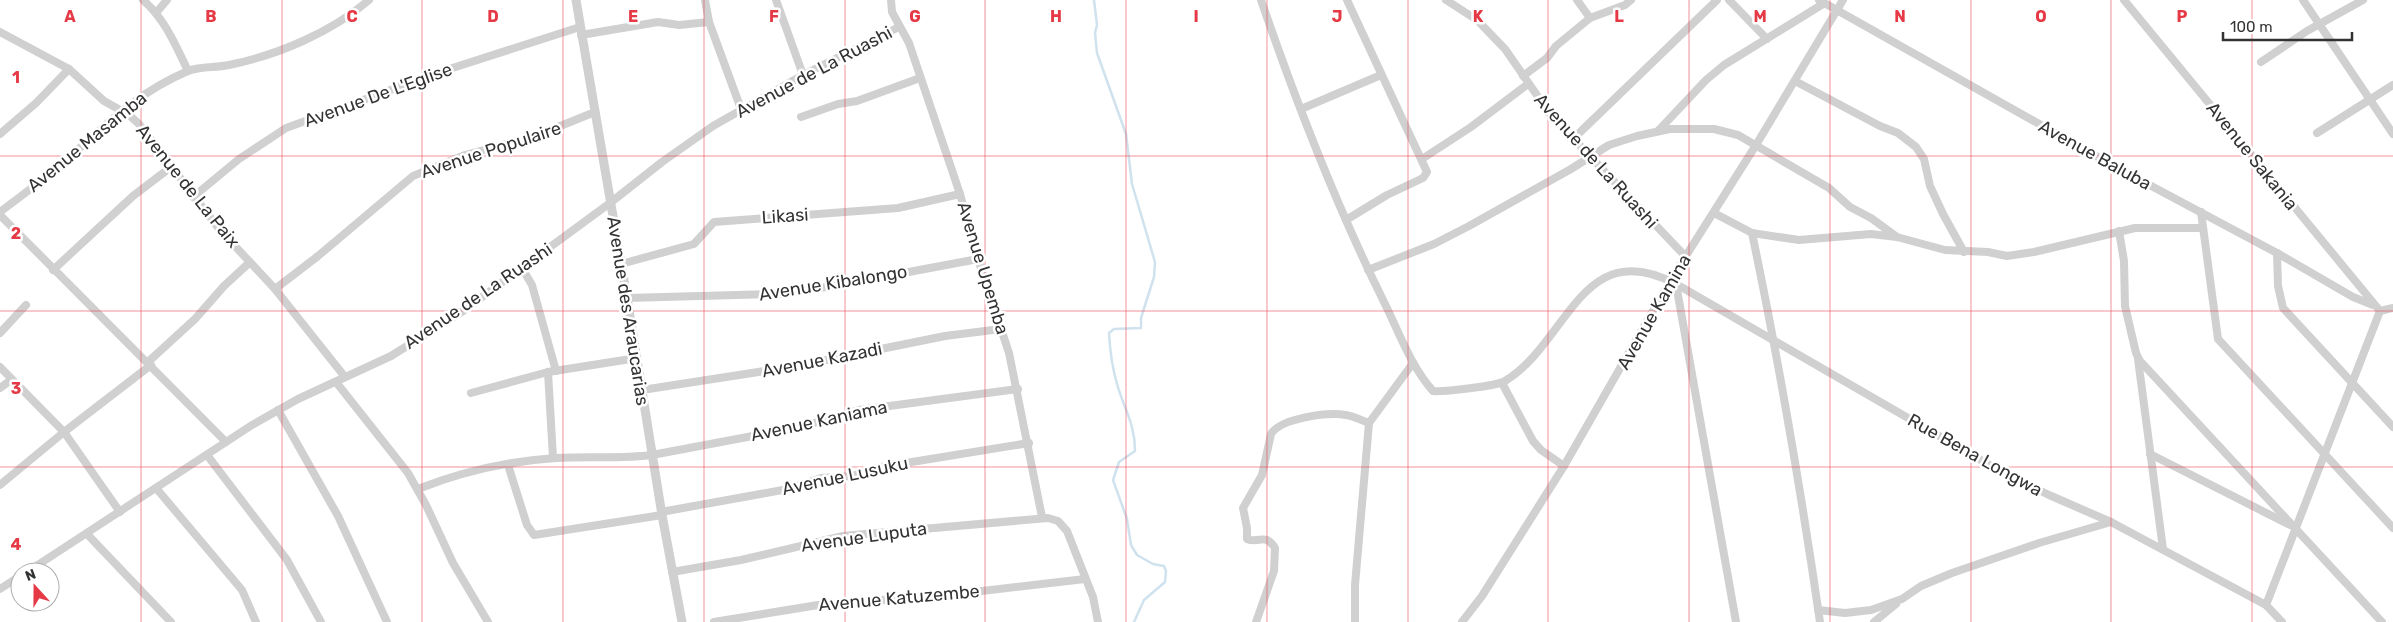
<svg xmlns="http://www.w3.org/2000/svg" width="2393" height="622" font-family="Rubik,sans-serif">
  <style>
    .lines { fill: none; stroke-linecap: round; stroke-linejoin: round }
    .stream { stroke: #cfe2ee; stroke-width: 2.5 }
    .minor { stroke: #d0d0d0; stroke-width: 8 }
    .tertiary { stroke: #d0d0d0; stroke-width: 9 }
    .grid { fill: none; stroke: #e63946; stroke-width: 1; stroke-opacity: 0.55 }
    .labels { text-anchor: middle; stroke-width: 5; stroke-linejoin: round; paint-order: stroke }
    .street-label { font-size: 18px; fill: #333; stroke: #fff }
    .grid-label { font-size: 16px; text-anchor: middle; font-weight: bold; fill: #e63946; stroke: #fff; stroke-width: 5; stroke-linejoin: round; paint-order: stroke }
  </style>
  <rect width="100%" height="100%" fill="#fff"/>
  <g class="lines">
    <path class="stream" d="M 1094,0 L 1097,25 L 1095,33 L 1097,53 L 1126,134 L 1132,184 L 1155,262 L 1154,277 L 1141,318 L 1141,328 L 1114,329 L 1109,333 C 1110,351 1112,367 1117,384 C 1124,409 1135,423 1135,451 L 1119,462 L 1113,480 L 1127,519 L 1131,545 L 1137,555 L 1153,564 L 1164,566 L 1166,571 L 1165,582 L 1144,600 L 1134,622"/>
    <g class="minor">
      <path d="M 143,0 C 165,19 176,46 188,71"/>
      <polyline points="705,0 709,22 741,109"/>
      <polyline points="776,0 803,75"/>
      <polyline points="891,0 892,12 909,43 960,194 978,259 1009,353 1042,517"/>
      <path d="M 1261,0 C 1296,102 1336,205 1384,302 C 1399,332 1410,365 1433,391 C 1443,392 1497,386 1505,381 C 1569,342 1581,234 1676,284 L 1998,470 L 2049,495 L 2111,522 L 2266,605 L 2282,622"/>
      <polyline points="1446,0 1477,20 1505,49 1550,114 1686,257"/>
      <polyline points="1577,0 1590,18"/>
      <polyline points="1729,0 1767,39"/>
      <polyline points="1819,0 2112,165 2277,253 2353,297 2373,305"/>
      <polyline points="2124,0 2380,311"/>
      <polyline points="2303,0 2393,134"/>
      <polyline points="156,13 167,0"/>
      <polyline points="0,32 69,69 104,101 129,115 139,124 220,230 275,289 345,377"/>
      <polyline points="581,35 658,22 679,25 709,22"/>
      <polyline points="2261,62 2307,31 2363,0"/>
      <polyline points="1523,76 1547,58 1556,46 1590,18 1625,5 1631,0"/>
      <polyline points="1795,81 1880,126 1898,133 1916,147 1924,159 1930,186 1943,214 1964,252"/>
      <polyline points="1301,109 1381,75"/>
      <polyline points="801,117 838,104 857,101 920,78"/>
      <polyline points="1658,131 1706,80 1724,65 1823,4"/>
      <polyline points="2317,133 2393,85"/>
      <polyline points="0,134 36,103 69,69"/>
      <polyline points="1573,139 1717,0"/>
      <polyline points="1422,159 1471,127 1528,84"/>
      <polyline points="193,197 239,159 286,128 440,72 580,27"/>
      <path d="M 0,212 C 21,196 43,180 63,163 C 105,126 136,93 188,71 C 201,66 215,68 229,65 C 278,55 332,32 369,0"/>
      <polyline points="2201,212 2218,339 2393,528"/>
      <path d="M 1714,213 L 1752,233 C 1779,362 1801,491 1820,622"/>
      <polyline points="0,215 226,442"/>
      <polyline points="1346,220 1387,195 1423,178 1427,172 1347,0"/>
      <polyline points="2119,231 2124,261 2125,306 2136,353 2140,361 2382,622"/>
      <polyline points="1752,233 1799,240 1871,234 1897,237 1945,250 1988,252 2007,256 2034,252 2135,228 2203,228"/>
      <polyline points="2277,253 2278,286 2283,308 2393,427"/>
      <polyline points="621,264 694,244 714,222 898,208 960,194"/>
      <polyline points="522,268 532,285 556,371"/>
      <polyline points="53,270 133,196 171,167"/>
      <polyline points="1368,270 1434,244 1469,226 1571,169 1609,145 1637,136 1670,129 1714,129 1738,135 1829,188 1850,207 1871,218 1897,237"/>
      <polyline points="1676,284 1736,622"/>
      <polyline points="275,289 318,256 413,176 465,155 533,137 595,112"/>
      <polyline points="627,298 777,294 834,286 978,259"/>
      <polyline points="2380,311 2393,308"/>
      <polyline points="0,333 26,305"/>
      <polyline points="2138,359 2163,549"/>
      <polyline points="148,362 195,319 224,286 250,262"/>
      <polyline points="0,367 64,432 120,512"/>
      <polyline points="548,372 553,458"/>
      <polyline points="336,382 408,473 426,505 453,563 488,622"/>
      <polyline points="1502,383 1533,441 1541,450 1564,466"/>
      <polyline points="0,388 11,380"/>
      <polyline points="642,390 797,366 945,336 1001,329"/>
      <polyline points="471,393 548,372 637,358"/>
      <polyline points="278,410 338,516 387,622"/>
      <polyline points="1369,423 1413,363"/>
      <polyline points="2150,454 2290,525"/>
      <polyline points="207,455 287,560 321,622"/>
      <polyline points="508,465 527,525 534,535 662,515"/>
      <polyline points="0,485 64,432 151,365"/>
      <polyline points="156,488 242,590 256,622"/>
      <path d="M 418,489 C 461,472 509,461 556,458 C 588,456 620,459 652,455 L 800,427 L 859,410 L 1018,389"/>
      <polyline points="661,512 788,489 821,478 852,476 881,467 1029,443"/>
      <polyline points="87,534 171,622"/>
      <polyline points="27,572 252,425 298,399 391,356 463,311 610,203 662,162 713,126 803,75 899,27"/>
      <polyline points="672,572 741,560 843,536 1048,518 1058,521 1067,531 1093,597 1098,622"/>
      <polyline points="0,589 20,576"/>
      <polyline points="2266,605 2380,311"/>
      <polyline points="1818,610 1845,613 1871,610 1902,599 1921,586 1952,573 2039,543 2111,522"/>
      <polyline points="714,622 818,605 948,595 1085,579"/>
      <path d="M 1256,622 L 1274,571 L 1275,548 C 1265,532 1259,544 1247,539 L 1247,528 L 1243,508 L 1262,475 L 1271,434 C 1281,418 1327,412 1346,415 C 1353,416 1361,420 1369,423"/>
      <polyline points="1355,622 1355,585 1369,423"/>
      <polyline points="1462,622 1482,596 1564,466 1670,281 1756,145 1843,0"/>
      <polyline points="1874,622 1896,604"/>
    </g>
    <polyline class="tertiary" points="576,0 627,298 662,515 682,622"/>
  </g>
  <path class="grid" d="M 141,0 L 141,622M 282,0 L 282,622M 422,0 L 422,622M 563,0 L 563,622M 704,0 L 704,622M 845,0 L 845,622M 985,0 L 985,622M 1126,0 L 1126,622M 1267,0 L 1267,622M 1408,0 L 1408,622M 1548,0 L 1548,622M 1689,0 L 1689,622M 1830,0 L 1830,622M 1971,0 L 1971,622M 2111,0 L 2111,622M 2252,0 L 2252,622M 0,156 L 2393,156M 0,311 L 2393,311M 0,467 L 2393,467"/>
  <g class="labels">
    <g class="street-label">
      <text transform="translate(814 72) rotate(-28)" y="6">Avenue de La Ruashi</text>
      <text transform="translate(378 95) rotate(-20)" y="6">Avenue De L'Eglise</text>
      <text transform="translate(87 142) rotate(-39)" y="6">Avenue Masamba</text>
      <text transform="translate(491 150) rotate(-18)" y="6">Avenue Populaire</text>
      <text transform="translate(2095 155) rotate(29)" y="6">Avenue Baluba</text>
      <text transform="translate(2252 156) rotate(51)" y="6">Avenue Sakania</text>
      <text transform="translate(1596 161) rotate(48)" y="6">Avenue de La Ruashi</text>
      <text transform="translate(188 186) rotate(51)" y="6">Avenue de La Paix</text>
      <text transform="translate(785 216) rotate(-4)" y="6">Likasi</text>
      <text transform="translate(983 268) rotate(73)" y="6">Avenue Upemba</text>
      <text transform="translate(833 283) rotate(-9)" y="6">Avenue Kibalongo</text>
      <text transform="translate(478 296) rotate(-34)" y="6">Avenue de La Ruashi</text>
      <text transform="translate(628 311) rotate(81)" y="6">Avenue des Araucarias</text>
      <text transform="translate(1654 312) rotate(-60)" y="6">Avenue Kamina</text>
      <text transform="translate(822 360) rotate(-11)" y="6">Avenue Kazadi</text>
      <text transform="translate(819 421) rotate(-12)" y="6">Avenue Kaniama</text>
      <text transform="translate(1975 455) rotate(29)" y="6">Rue Bena Longwa</text>
      <text transform="translate(845 476) rotate(-12)" y="6">Avenue Lusuku</text>
      <text transform="translate(864 537) rotate(-8)" y="6">Avenue Luputa</text>
      <text transform="translate(899 598) rotate(-5)" y="6">Avenue Katuzembe</text>
    </g>
  </g>
  <g class="grid-label">
    <text x="70" y="22">A</text>
    <text x="211" y="22">B</text>
    <text x="352" y="22">C</text>
    <text x="493" y="22">D</text>
    <text x="633" y="22">E</text>
    <text x="774" y="22">F</text>
    <text x="915" y="22">G</text>
    <text x="1056" y="22">H</text>
    <text x="1196" y="22">I</text>
    <text x="1337" y="22">J</text>
    <text x="1478" y="22">K</text>
    <text x="1619" y="22">L</text>
    <text x="1760" y="22">M</text>
    <text x="1900" y="22">N</text>
    <text x="2041" y="22">O</text>
    <text x="2182" y="22">P</text>
    <text x="16" y="83">1</text>
    <text x="16" y="239">2</text>
    <text x="16" y="394">3</text>
    <text x="16" y="550">4</text>
  </g>
  <g transform="translate(35 587) rotate(339)"><circle r="24" fill="#ffffff" stroke="#adadad"/>
  <path d="M0-4L9 19L0 12L-9 19Z" fill="#e63946"/>
  <text y="-8" font-size="14" font-weight="bold" text-anchor="middle" fill="#333333">N</text>
  </g>
  <path d="M2223 32v8h129v-8" fill="none" stroke="#333333" stroke-width="2.5"/>
  <text x="2230" y="32" font-size="15" fill="#333333" stroke="#ffffff" stroke-width="4" paint-order="stroke">100 m</text>
</svg>
